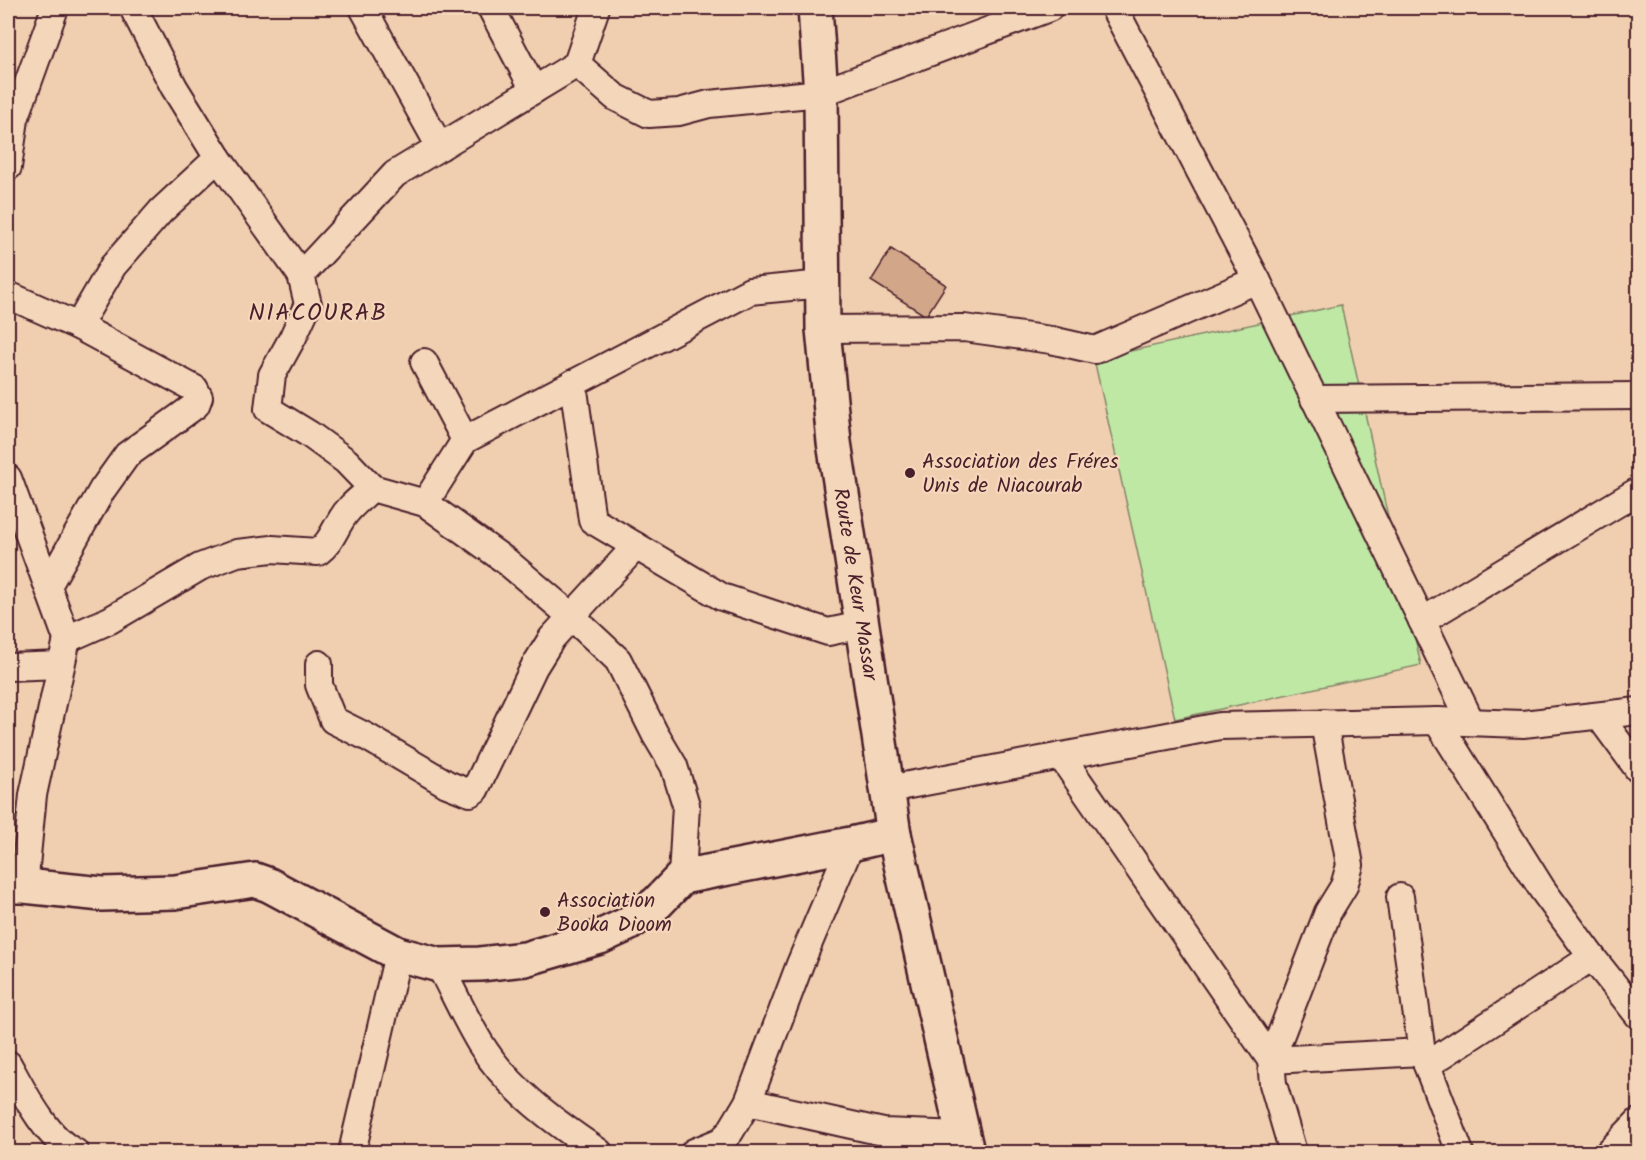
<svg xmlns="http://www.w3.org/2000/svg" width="1646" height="1160" font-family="Kalam,sans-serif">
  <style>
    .green { fill: #bfe8a5; stroke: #848468; stroke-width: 1.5 }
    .building { fill: #d2a689; stroke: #4a1f2b; stroke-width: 1.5 }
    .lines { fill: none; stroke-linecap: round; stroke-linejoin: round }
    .street-casing { stroke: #4a1f2b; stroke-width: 30 }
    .secondary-casing { stroke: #4a1f2b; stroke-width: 38 }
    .primary-casing { stroke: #4a1f2b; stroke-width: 38 }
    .street { stroke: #f4d7ba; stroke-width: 26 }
    .secondary { stroke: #f4d7ba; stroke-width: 33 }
    .primary { stroke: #f4d7ba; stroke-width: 33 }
    .poi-dot { fill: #4a1f2b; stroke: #f4d7ba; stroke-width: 2 }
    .labels { text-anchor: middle; stroke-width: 4.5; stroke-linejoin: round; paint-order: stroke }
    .poi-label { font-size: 21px; fill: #4a1f2b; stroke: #f4d7ba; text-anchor: start }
    .street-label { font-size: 21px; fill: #4a1f2b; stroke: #f4d7ba }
    .quarter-label { font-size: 24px; letter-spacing: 1.5px; fill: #4a1f2b; stroke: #f4d7ba }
  </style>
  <rect width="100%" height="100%" fill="#f0cfb0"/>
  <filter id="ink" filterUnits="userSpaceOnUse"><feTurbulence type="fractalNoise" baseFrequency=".0167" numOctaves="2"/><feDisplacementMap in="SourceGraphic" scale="12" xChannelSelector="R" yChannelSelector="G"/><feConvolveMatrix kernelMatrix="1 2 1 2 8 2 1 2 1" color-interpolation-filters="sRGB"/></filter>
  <g filter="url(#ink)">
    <polygon class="green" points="1341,305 1421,665 1175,719 1094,359"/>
    <polygon class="building" points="891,249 946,285 926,316 871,281"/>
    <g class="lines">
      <defs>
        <g id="street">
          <polyline points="133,8 174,87 218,158 301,275 308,304 293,337 272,375 268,409 309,434 346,461 372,488 425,503 506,561 571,616 618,660 655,734 674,766 686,805 682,877"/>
          <polyline points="363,8 440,147"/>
          <polyline points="491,8 534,90"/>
          <polyline points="1114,8 1257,280 1471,722"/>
          <polyline points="577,64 615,97 649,114 679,112 709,104 821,93 1049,8"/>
          <polyline points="8,167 15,119 55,8"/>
          <polyline points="301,275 395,174 577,64 596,8"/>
          <polyline points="8,295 78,326 195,389 199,397 196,405 127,455 102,490 48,586"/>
          <polyline points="78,326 113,266 161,211 218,158"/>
          <polyline points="823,329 964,328 1051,340 1095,350 1257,280"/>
          <polyline points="424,362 465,440"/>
          <polyline points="573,383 592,520 722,597 828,632 862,625"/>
          <polyline points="1314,399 1638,396"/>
          <polyline points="8,478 67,639 33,795 24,886"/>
          <polyline points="425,503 465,440 750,291 823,284"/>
          <polyline points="1422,621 1638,491"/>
          <path d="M 67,639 L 110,620 L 200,567 L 237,553 L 272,549 L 318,552 C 330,543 333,533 341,520 C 348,507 361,498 372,488"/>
          <polyline points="319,664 319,685 333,720 367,737 447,784 470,793 475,790 534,667 552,638 636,546"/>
          <polyline points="8,667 61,665"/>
          <polyline points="1599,716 1638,769"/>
          <polyline points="1437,721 1542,889 1592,957 1638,1015"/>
          <polyline points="1061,756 1271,1060 1422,1052"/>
          <polyline points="888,789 1220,726 1437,721 1523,724 1638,711"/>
          <polyline points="1400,897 1422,1052 1460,1152"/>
          <path d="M 439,965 C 453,991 465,1018 480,1043 C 508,1089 556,1123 599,1152"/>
          <path d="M 8,1064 C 23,1091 46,1138 75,1152"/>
          <polyline points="1427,1065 1592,957"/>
          <polyline points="748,1102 883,1132 962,1135"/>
          <polyline points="352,1152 398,954"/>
          <polyline points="694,1152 721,1141 730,1132 748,1102 800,964 851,844"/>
          <polyline points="1293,1152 1273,1084 1271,1060 1328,912 1344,886 1350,865 1324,723"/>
          <polyline points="1609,1152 1638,1122"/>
        </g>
        <polyline id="secondary" points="8,886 24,886 102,894 175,892 255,880 269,885 398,954 439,965 480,964 525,959 600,937 628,924 657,903 682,877 851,844 894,834"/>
        <polyline id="primary" points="815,8 821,93 823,329 834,442 894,834 967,1152"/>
      </defs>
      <use href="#street" class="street-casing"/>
      <use href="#secondary" class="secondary-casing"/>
      <use href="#primary" class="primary-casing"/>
      <use href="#street" class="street"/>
      <use href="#secondary" class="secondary"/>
      <use href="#primary" class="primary"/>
    </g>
  </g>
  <g class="poi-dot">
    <circle cx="910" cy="473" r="6"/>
    <circle cx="545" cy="912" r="6"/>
  </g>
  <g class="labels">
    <g class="poi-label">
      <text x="922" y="468">Association des Fréres<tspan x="922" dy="24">Unis de Niacourab</tspan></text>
      <text x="557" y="907">Association<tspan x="557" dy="24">Booka Dioom</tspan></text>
    </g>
    <g class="street-label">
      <text transform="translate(856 584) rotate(81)" y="7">Route de Keur Massar</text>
    </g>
    <g class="quarter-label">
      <text x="318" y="320">NIACOURAB</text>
    </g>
  </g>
  <rect width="1646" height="1160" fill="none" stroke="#f4d7ba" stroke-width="30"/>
  <rect x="15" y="15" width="1616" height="1130" fill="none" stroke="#4a1f2b" stroke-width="2" filter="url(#ink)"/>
</svg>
